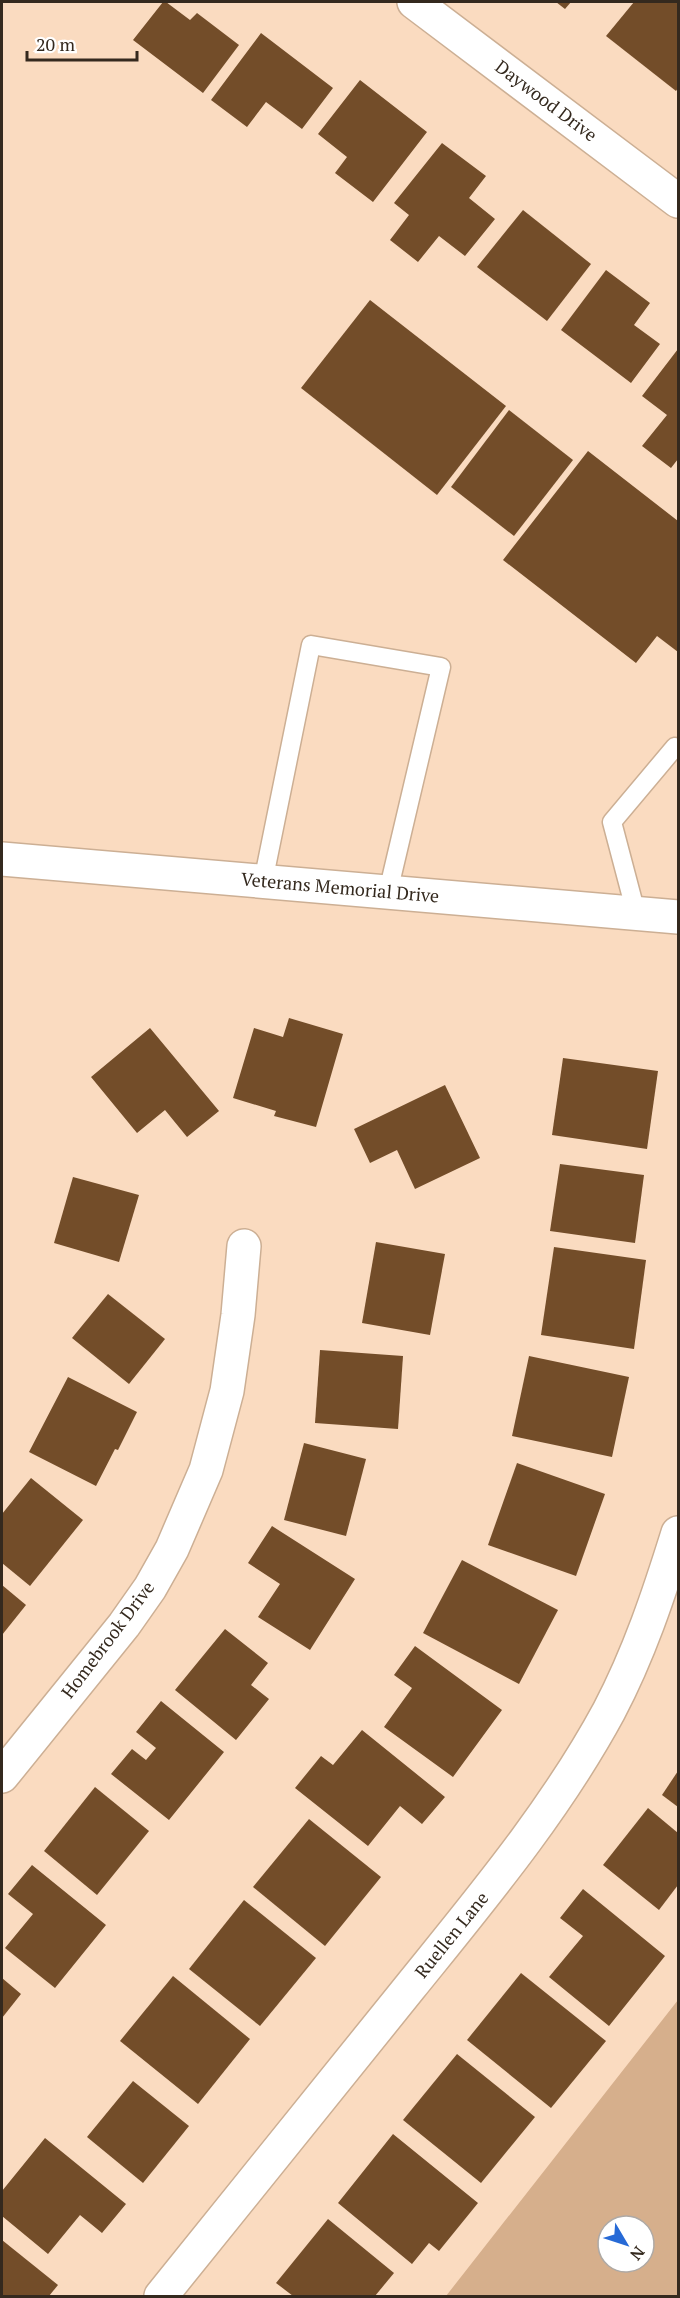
<svg xmlns="http://www.w3.org/2000/svg" width="680" height="2298" font-family="'PT Serif',serif">
  <style>
    .green { fill: #d6af8c; fill-rule: evenodd }
    .building { fill: #734d29 }
    .lines { fill: none; stroke-linecap: round; stroke-linejoin: round }
    .lane-casing { stroke: #ccaf94; stroke-width: 21 }
    .street-casing { stroke: #ccaf94; stroke-width: 36 }
    .secondary-casing { stroke: #ccaf94; stroke-width: 36 }
    .lane { stroke: #fff; stroke-width: 18 }
    .street { stroke: #fff; stroke-width: 33 }
    .secondary { stroke: #fff; stroke-width: 33 }
    .labels { text-anchor: middle; stroke-width: 6; stroke-linejoin: round; paint-order: stroke }
    .street-label { font-size: 18px; fill: #34291e; stroke: #fff }
  </style>
  <rect width="100%" height="100%" fill="#fadbc0"/>
  <path class="green" d="M 678,2000 L 678,2296 L 446,2296 ZM 608,2226 L 644,2226 L 644,2262 L 608,2262 Z"/>
  <g class="building">
    <polygon points="163,2 166,2 190,20 197,13 239,45 203,93 133,40"/>
    <polygon points="556,2 571,2 565,9"/>
    <polygon points="634,2 678,2 678,88 676,91 606,36"/>
    <polygon points="261,33 333,88 302,129 266,102 247,127 211,100"/>
    <polygon points="360,80 427,132 373,202 335,173 347,157 318,134"/>
    <polygon points="442,143 486,176 469,198 495,219 465,256 439,236 418,262 390,240 409,215 394,203"/>
    <polygon points="523,210 591,264 547,321 477,267"/>
    <polygon points="606,270 650,303 634,325 660,344 631,383 561,330"/>
    <polygon points="370,300 506,406 437,495 301,388"/>
    <polygon points="678,349 678,459 671,468 642,446 667,415 642,396"/>
    <polygon points="509,410 573,460 514,536 451,487"/>
    <polygon points="588,451 678,521 678,652 657,636 636,663 503,560"/>
    <polygon points="289,1018 343,1034 316,1127 274,1116 276,1111 233,1098 254,1028 283,1037"/>
    <polygon points="150,1028 219,1111 187,1137 165,1110 137,1133 91,1077"/>
    <polygon points="563,1058 658,1071 647,1149 552,1135"/>
    <polygon points="445,1085 480,1158 415,1189 397,1150 370,1163 354,1129"/>
    <polygon points="560,1164 644,1175 635,1243 550,1231"/>
    <polygon points="73,1177 139,1195 119,1262 54,1243"/>
    <polygon points="376,1242 445,1254 430,1335 362,1323"/>
    <polygon points="554,1247 646,1260 634,1349 541,1335"/>
    <polygon points="108,1294 165,1339 129,1384 72,1338"/>
    <polygon points="320,1350 403,1356 398,1429 315,1423"/>
    <polygon points="529,1356 629,1377 612,1457 512,1436"/>
    <polygon points="68,1377 137,1412 118,1450 115,1449 96,1486 29,1452"/>
    <polygon points="304,1443 366,1459 346,1536 284,1520"/>
    <polygon points="517,1463 605,1494 576,1576 488,1545"/>
    <polygon points="31,1478 83,1520 30,1586 2,1563 2,1514"/>
    <polygon points="272,1526 355,1579 310,1650 258,1617 280,1584 248,1563"/>
    <polygon points="462,1560 558,1610 519,1684 423,1633"/>
    <polygon points="2,1585 26,1605 2,1635"/>
    <polygon points="225,1629 268,1663 251,1685 269,1699 236,1740 175,1690"/>
    <polygon points="415,1646 502,1710 453,1777 384,1727 412,1688 394,1675"/>
    <polygon points="161,1701 224,1752 169,1820 111,1774 132,1749 146,1760 156,1748 136,1732"/>
    <polygon points="362,1730 445,1797 422,1824 400,1806 368,1846 295,1788 321,1756 333,1765"/>
    <polygon points="678,1771 678,1807 662,1795"/>
    <polygon points="95,1787 149,1831 97,1895 44,1851"/>
    <polygon points="648,1808 678,1833 678,1885 659,1910 603,1865"/>
    <polygon points="309,1819 381,1877 325,1946 253,1887"/>
    <polygon points="32,1865 106,1925 55,1988 5,1948 33,1914 8,1894"/>
    <polygon points="583,1889 665,1956 609,2026 549,1977 583,1936 560,1918"/>
    <polygon points="244,1900 316,1958 260,2026 189,1969"/>
    <polygon points="521,1973 606,2041 551,2108 467,2040"/>
    <polygon points="173,1976 250,2039 198,2104 120,2041"/>
    <polygon points="2,1978 21,1994 2,2018"/>
    <polygon points="457,2054 535,2117 481,2183 403,2120"/>
    <polygon points="133,2081 189,2126 143,2183 87,2137"/>
    <polygon points="393,2134 478,2203 439,2251 429,2243 412,2264 338,2203"/>
    <polygon points="45,2138 126,2204 102,2233 80,2215 48,2254 2,2216 2,2191"/>
    <polygon points="328,2219 394,2273 375,2296 293,2296 276,2283"/>
    <polygon points="2,2240 58,2285 49,2296 2,2296"/>
  </g>
  <g class="lines">
    <defs>
      <g id="lane">
        <polyline points="263,882 311,645 441,667 388,892"/>
        <polyline points="636,913 612,822 675,747 678,749"/>
      </g>
      <g id="street">
        <polyline points="414,2 678,201"/>
        <polyline points="2,1776 124,1625 150,1588 172,1549 206,1470 227,1391 238,1315 244,1246"/>
        <path d="M 161,2296 C 244,2193 327,2090 410,1987 C 481,1899 555,1811 609,1711 C 639,1654 659,1594 678,1533"/>
      </g>
      <polyline id="secondary" points="2,859 678,917"/>
    </defs>
    <use href="#lane" class="lane-casing"/>
    <use href="#street" class="street-casing"/>
    <use href="#secondary" class="secondary-casing"/>
    <use href="#lane" class="lane"/>
    <use href="#street" class="street"/>
    <use href="#secondary" class="secondary"/>
  </g>
  <g class="labels">
    <g class="street-label">
      <text transform="translate(546 101) rotate(37)" y="6">Daywood Drive</text>
      <text transform="translate(340 888) rotate(5)" y="6">Veterans Memorial Drive</text>
      <text transform="translate(108 1640) rotate(-53)" y="6">Homebrook Drive</text>
      <text transform="translate(452 1935) rotate(-51)" y="6">Ruellen Lane</text>
    </g>
  </g>
  <rect width="680" height="2298" fill="none" stroke="#34291e" stroke-width="6"/>
  <g transform="translate(626 2244) rotate(129)"><circle r="28" fill="#ffffff" stroke="#aea9a5" stroke-width="1.5"/>
  <path d="M0-4.5L10 22L0 15L-10 22Z" fill="#276ad6"/>
  <text y="-9" font-size="16" font-weight="bold" text-anchor="middle" fill="#34291e">N</text>
  </g>
  <path d="M27 51v9h110v-9" fill="none" stroke="#34291e" stroke-width="3"/>
  <text x="36" y="51" font-size="18" fill="#34291e" stroke="#ffffff" stroke-width="4.5" paint-order="stroke">20 m</text>
</svg>
